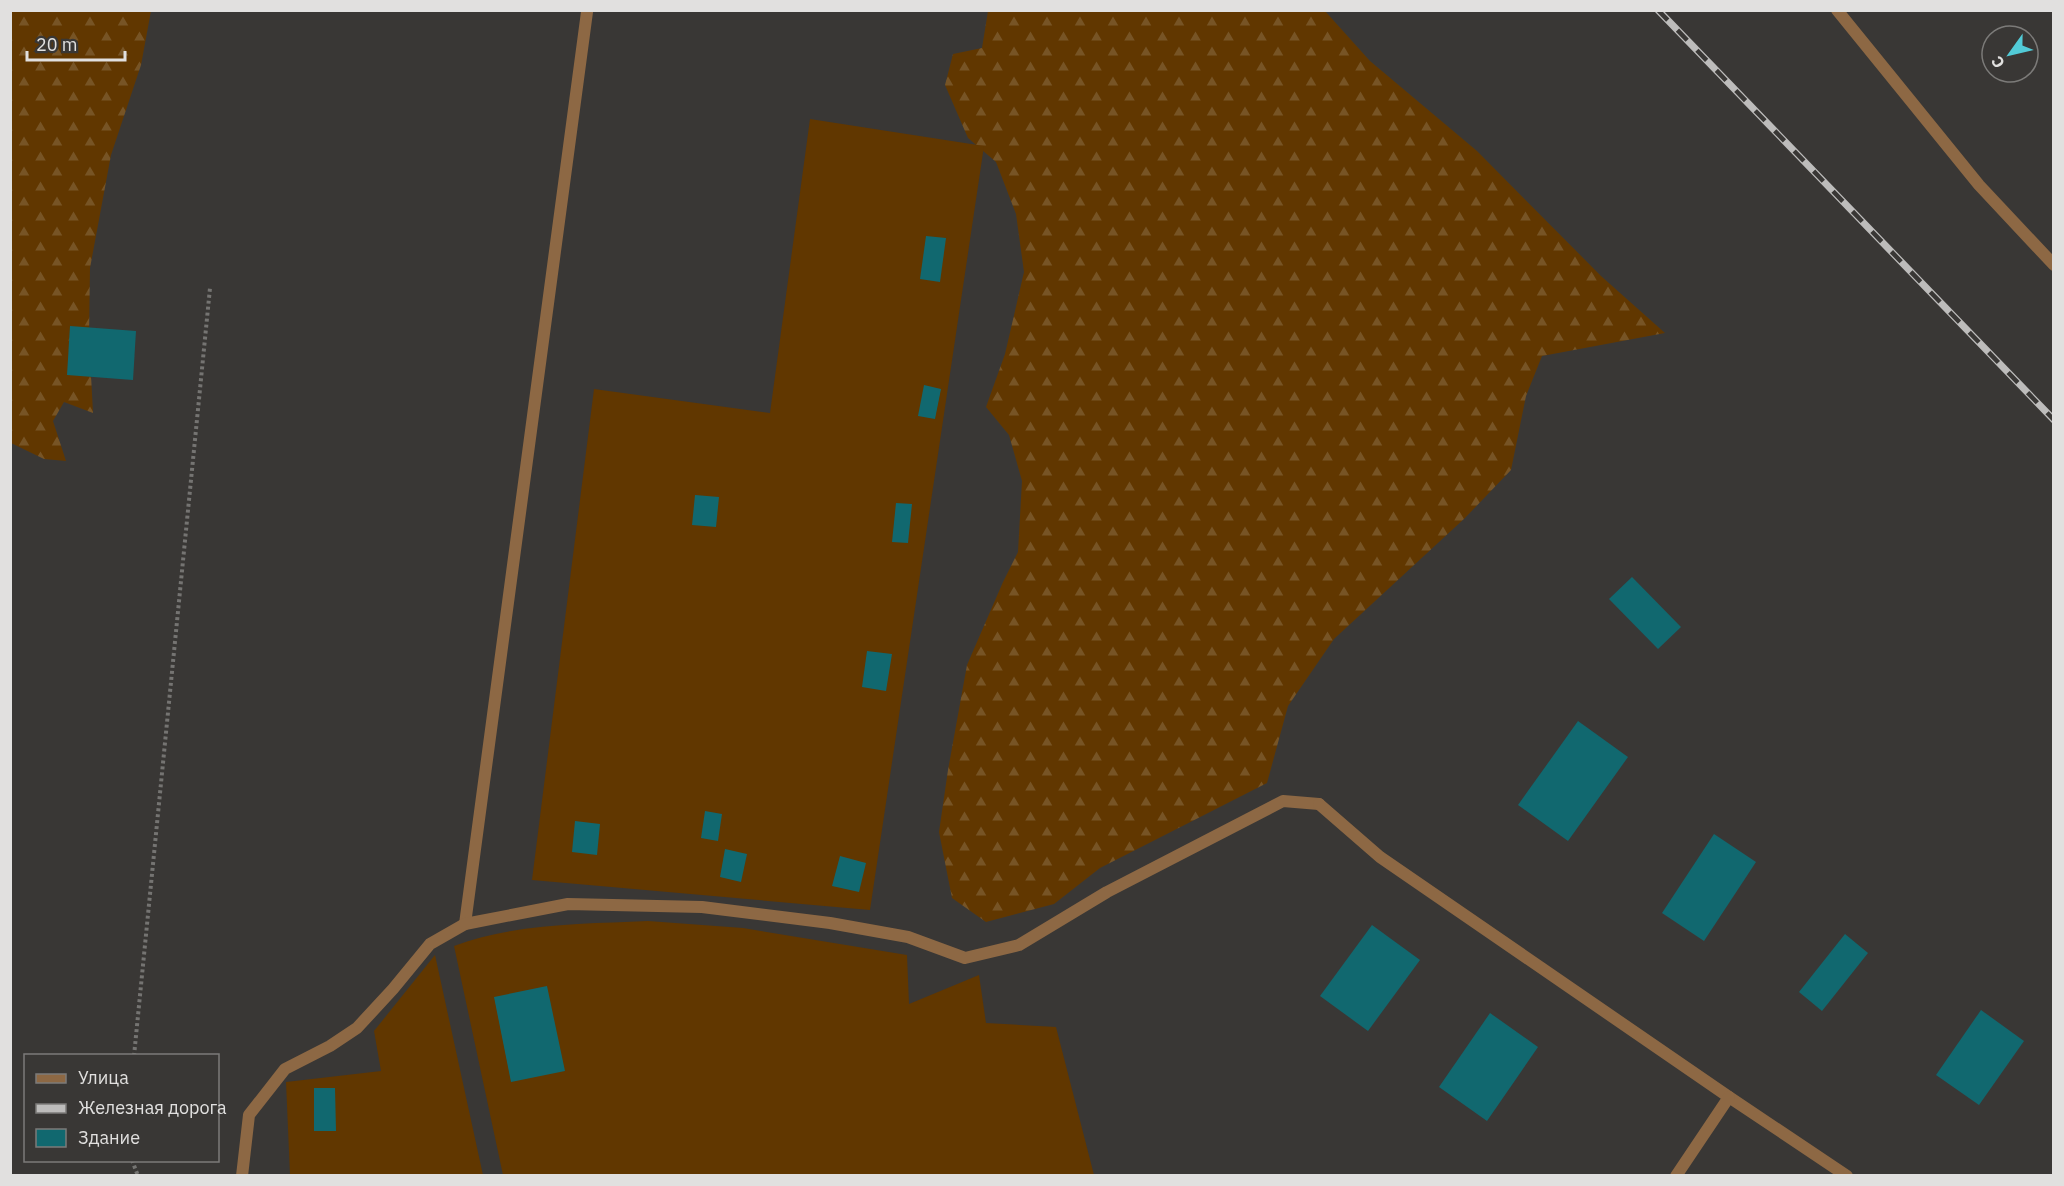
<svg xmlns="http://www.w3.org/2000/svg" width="2064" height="1186" font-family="'IBM Plex Sans',sans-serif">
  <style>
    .forest { fill: url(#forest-firs) }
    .garden { fill: #613700 }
    .building { fill: #11686f }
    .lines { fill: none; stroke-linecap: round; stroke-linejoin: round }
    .path { stroke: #757472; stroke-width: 4; stroke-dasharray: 3 3; stroke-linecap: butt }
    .lane { stroke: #8d6844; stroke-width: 12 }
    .street { stroke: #8d6844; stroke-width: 12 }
    .rail-casing { stroke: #bdbcbb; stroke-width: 7 }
    .rail { stroke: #393735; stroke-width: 4.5; stroke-dasharray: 14; stroke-linecap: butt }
  </style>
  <defs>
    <pattern id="forest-firs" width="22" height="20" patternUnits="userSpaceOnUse" patternTransform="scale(1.5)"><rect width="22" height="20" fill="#613700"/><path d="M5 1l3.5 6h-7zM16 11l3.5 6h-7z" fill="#775425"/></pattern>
  </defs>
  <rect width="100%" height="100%" fill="#393735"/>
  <g class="forest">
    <polygon points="10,11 151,11 141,65 111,155 90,268 89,337 93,413 64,402 53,421 66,461 44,459 11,443"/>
    <polygon points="988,11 1325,11 1370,61 1477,151 1601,276 1665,333 1542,356 1526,396 1511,470 1465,518 1334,639 1288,706 1267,783 1100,868 1054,904 986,922 952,898 939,832 948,770 967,665 1003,582 1018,552 1022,481 1009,435 986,407 1005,354 1024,272 1016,214 996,162 968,138 945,85 953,54 982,48"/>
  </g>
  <g class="garden">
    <polygon points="810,119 984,146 870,910 532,880 594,389 770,413"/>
    <path d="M 648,921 L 743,928 L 907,955 L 909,1004 L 979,975 L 986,1023 L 1056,1027 L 1094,1175 L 503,1175 L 454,946 C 516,923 583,924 648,921 Z"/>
    <polygon points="435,955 483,1175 290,1175 286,1082 381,1071 374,1031"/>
  </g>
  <g class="building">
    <polygon points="926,236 946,238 940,282 920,279"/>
    <polygon points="70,326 136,331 133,380 67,375"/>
    <polygon points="924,385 941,389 935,419 918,416"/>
    <polygon points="695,495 719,497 716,527 692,525"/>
    <polygon points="896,503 912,504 908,543 892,542"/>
    <polygon points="1632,577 1681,627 1658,649 1609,599"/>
    <polygon points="867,651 892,654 886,691 862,687"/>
    <polygon points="1578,721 1628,757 1568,841 1518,805"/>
    <polygon points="705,811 722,814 718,841 701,838"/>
    <polygon points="575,821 600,824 597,855 572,852"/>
    <polygon points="1714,834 1756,862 1704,941 1662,913"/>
    <polygon points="725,849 747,854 741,882 720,877"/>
    <polygon points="840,856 866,863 859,892 832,886"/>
    <polygon points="1372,925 1420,960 1368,1031 1320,996"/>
    <polygon points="1845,934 1868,953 1822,1011 1799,992"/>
    <polygon points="547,986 565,1071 511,1082 494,997"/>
    <polygon points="1981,1010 2024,1041 1979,1105 1936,1075"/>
    <polygon points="1490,1013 1538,1047 1487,1121 1439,1087"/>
    <polygon points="314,1088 335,1088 336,1131 314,1131"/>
  </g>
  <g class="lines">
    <g class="path">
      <polyline points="134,1056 210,288"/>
      <polyline points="132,1160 138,1176"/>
    </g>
    <g class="lane">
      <polyline points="1837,10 1979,185 2054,265"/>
      <polyline points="465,924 587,12"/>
      <polyline points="242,1176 249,1115 285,1069 330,1046 357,1028 393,989 430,944 465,924 568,904 702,907 830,923 908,937 965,958 1019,945 1107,892 1283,801 1319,804"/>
    </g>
    <g class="street">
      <polyline points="1319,804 1380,857 1729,1097 1847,1176"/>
      <polyline points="1676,1176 1729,1097"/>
    </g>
    <defs>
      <polyline id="rail" points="1658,10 2054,420"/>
    </defs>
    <use href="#rail" class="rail-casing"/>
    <use href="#rail" class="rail"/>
  </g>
  <rect width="2064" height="1186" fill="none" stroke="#e1e0df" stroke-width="24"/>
  <rect x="24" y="1054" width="195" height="108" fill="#393735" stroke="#7c7b79" stroke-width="1.5"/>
  <rect x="36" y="1074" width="30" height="9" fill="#8d6844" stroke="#7c7b79" stroke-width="1.5"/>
  <text x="78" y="1084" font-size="18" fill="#e1e0df">Улица</text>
  <rect x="36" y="1104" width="30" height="9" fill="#bdbcbb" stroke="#7c7b79" stroke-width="1.5"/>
  <text x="78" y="1114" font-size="18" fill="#e1e0df">Железная дорога</text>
  <rect x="36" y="1129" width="30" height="18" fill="#11686f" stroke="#7c7b79" stroke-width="1.5"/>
  <text x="78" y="1144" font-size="18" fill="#e1e0df">Здание</text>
  <g transform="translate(2010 54) rotate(236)"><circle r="28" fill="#393735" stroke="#7c7b79" stroke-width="1.5"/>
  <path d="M0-4.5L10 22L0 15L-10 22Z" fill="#52cbd7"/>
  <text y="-9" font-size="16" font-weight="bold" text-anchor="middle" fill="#e1e0df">С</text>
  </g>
  <path d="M27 51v9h98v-9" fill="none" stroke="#e1e0df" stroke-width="3"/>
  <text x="36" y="51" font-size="18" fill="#e1e0df" stroke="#393735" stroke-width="4.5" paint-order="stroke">20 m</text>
</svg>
